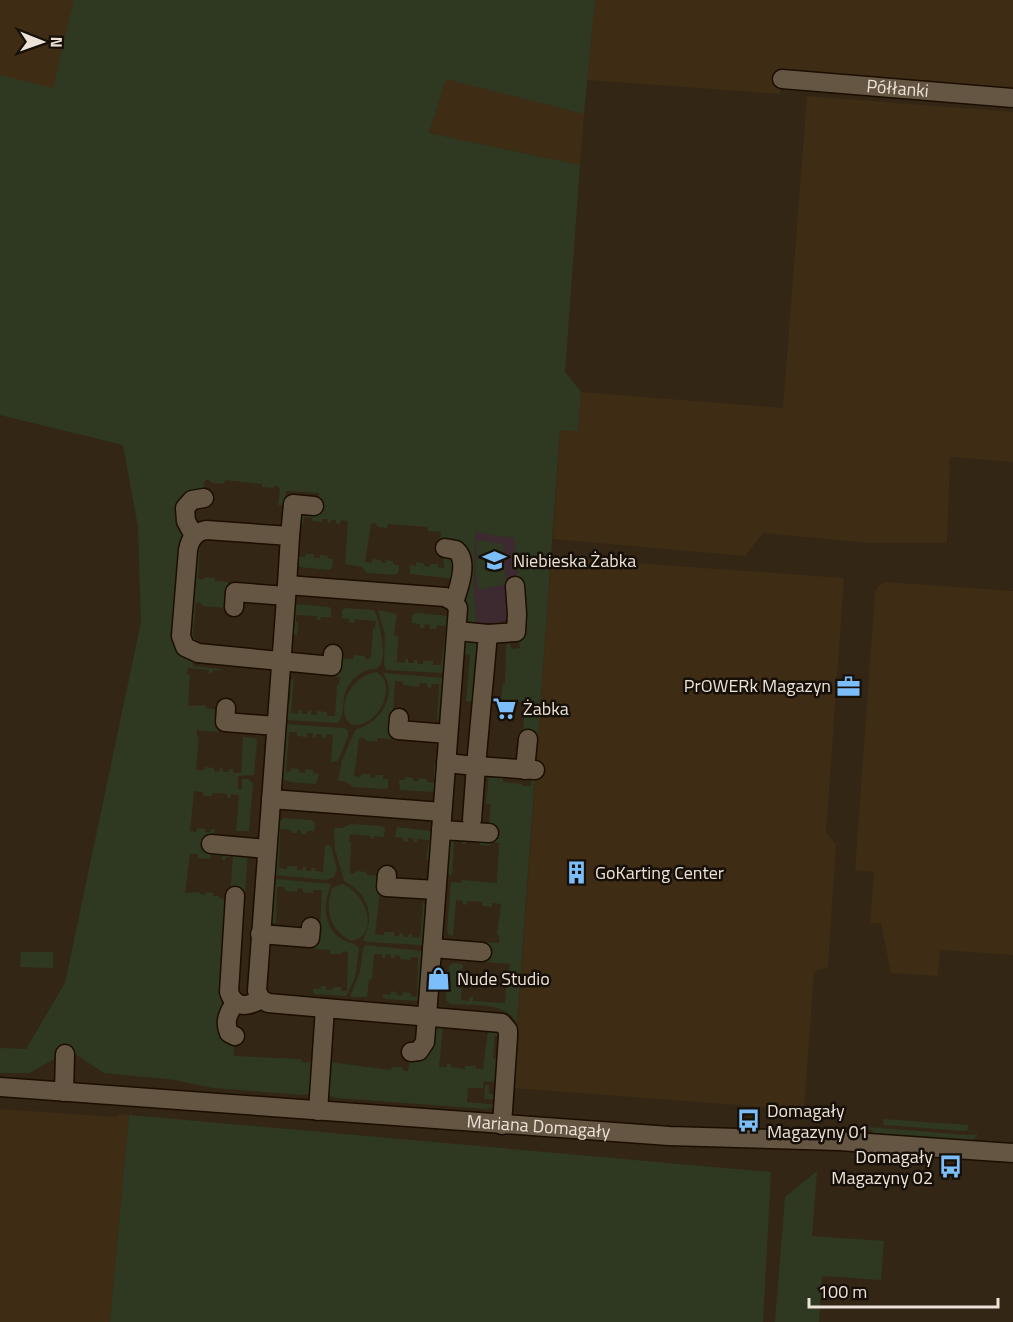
<svg xmlns="http://www.w3.org/2000/svg" width="1013" height="1322" font-family="'Titillium Web',sans-serif">
  <style>
    .built { fill: #3e2c15 }
    .education { fill: #3d2a30 }
    .green { fill: #2f3921 }
    .lines { fill: none; stroke-linecap: round; stroke-linejoin: round }
    .minor-casing { stroke: #1b0e01; stroke-width: 21 }
    .minor { stroke: #655643; stroke-width: 18 }
    .labels { text-anchor: middle; stroke-width: 5; stroke-linejoin: round; paint-order: stroke }
    .street-label { font-size: 18px; fill: #ece2d8; stroke: #161009 }
    .poi-label { font-size: 18px; fill: #ece2d8; stroke: #161009; text-anchor: start }
  </style>
  <rect width="100%" height="100%" fill="#332615"/>
  <g class="built">
    <polygon points="0,0 91,0 70,105 0,88"/>
    <polygon points="595,0 1013,0 1013,90 783,71 780,94 587,80"/>
    <polygon points="446,78 584,114 580,165 429,133"/>
    <polygon points="807,96 1013,112 1013,462 950,457 947,543 870,543 763,533 745,556 553,539 560,430 578,430 581,392 783,408"/>
    <polygon points="551,557 844,578 826,832 836,844 828,967 814,972 804,1110 513,1088"/>
    <polygon points="886,582 1013,591 1013,955 940,950 938,976 891,973 881,923 870,923 874,872 855,870 875,593 878,586"/>
    <polygon points="0,1109 116,1117 120,1114 129,1115 110,1322 0,1322"/>
  </g>
  <polygon class="education" points="475,532 514,538 519,583 506,585 511,620 502,621 502,624 477,626 474,594"/>
  <g class="green">
    <polygon points="74,0 595,0 584,114 446,79 429,133 580,165 565,372 581,392 578,431 560,430 536,765 523,737 525,702 501,701 503,683 505,683 506,645 510,643 511,649 520,648 519,640 522,612 514,538 475,532 474,594 477,626 468,624 465,620 468,616 468,607 463,603 467,554 440,542 441,532 428,531 427,527 388,524 387,528 378,527 375,523 371,524 365,562 371,563 372,559 381,560 381,563 386,563 386,560 393,561 393,564 399,565 399,571 396,575 367,573 362,567 345,564 348,521 341,520 340,524 336,523 336,520 331,520 331,523 328,523 328,519 322,519 322,522 312,521 312,518 304,517 303,525 301,525 299,541 297,538 299,515 318,504 319,493 286,491 284,505 278,505 280,489 277,485 272,488 262,487 262,484 225,480 224,484 212,483 208,479 204,482 204,492 190,492 181,498 178,505 184,533 188,657 193,662 193,666 219,669 222,671 213,670 212,673 209,673 209,670 188,668 187,674 190,675 188,706 205,705 206,708 220,710 218,732 197,730 197,736 199,737 196,770 204,770 205,767 214,768 214,771 219,772 220,768 222,768 223,772 228,772 229,769 233,769 233,773 241,773 243,737 255,738 257,741 254,775 238,776 238,789 242,789 242,779 248,779 253,783 249,831 236,831 239,795 231,794 231,798 227,798 227,794 213,793 212,796 203,796 203,792 194,791 190,831 196,832 197,828 205,829 205,832 210,832 211,829 215,829 215,835 248,853 245,892 242,894 230,894 233,857 226,857 225,860 222,860 222,856 211,855 210,859 198,858 198,854 190,854 185,893 200,892 200,894 205,895 206,892 213,893 213,896 219,896 219,898 226,900 234,1056 300,1059 304,1063 313,1061 314,1093 303,1095 213,1088 175,1080 104,1073 75,1054 55,1053 54,1059 30,1073 0,1073 0,1048 26,1049 65,983 141,622 138,527 123,445 0,415 0,75 53,88"/>
    <polygon points="477,540 503,544 506,584 478,590 476,571"/>
    <polygon points="197,541 200,543 198,578 202,580 205,577 215,578 215,581 228,582 226,608 203,606 199,602 196,603 193,637 195,638 195,640 189,642"/>
    <polygon points="306,554 314,554 314,558 320,558 320,555 328,556 328,559 333,559 332,568 329,570 300,567 298,565 298,557 305,557"/>
    <polygon points="443,554 452,555 456,579 410,574 410,565 416,566 416,562 424,563 424,566 429,567 430,564 438,564 438,567 444,568"/>
    <polygon points="297,604 329,607 331,609 331,617 321,617 320,620 317,620 317,616 296,615 296,622 298,623 297,635 293,634 294,608"/>
    <path d="M 345,608 L 374,610 C 379,620 390,662 377,668 C 374,670 371,669 368,670 C 359,673 351,680 347,688 C 341,699 346,714 338,723 L 286,720 L 287,701 L 290,699 L 291,680 L 294,677 L 291,713 L 298,714 L 299,710 L 302,710 L 302,714 L 307,714 L 308,711 L 311,711 L 311,715 L 317,715 L 317,711 L 327,712 L 327,716 L 335,716 L 337,685 L 339,685 L 340,677 L 337,677 L 338,658 L 353,659 L 354,655 L 364,656 L 367,660 L 371,657 L 373,629 L 375,628 L 376,621 L 355,619 L 354,623 L 349,622 L 349,619 L 342,618 L 342,611 Z"/>
    <polygon points="378,610 397,614 394,635 398,636 397,662 405,663 405,659 408,659 408,663 414,663 414,660 417,660 418,664 423,664 423,661 433,661 433,665 441,665 446,626 437,625 436,629 430,629 430,625 425,624 424,628 420,628 420,624 412,623 412,616 416,613 448,616 449,619 444,673 386,670 384,665 385,635"/>
    <polygon points="468,641 476,642 479,644 475,702 466,701 470,655 463,654 464,645"/>
    <path d="M 376,672 C 400,684 377,731 350,724 C 334,707 353,675 376,672 Z"/>
    <path d="M 383,673 L 444,678 L 443,698 L 440,700 L 439,718 L 437,721 L 439,684 L 432,684 L 431,688 L 427,687 L 427,683 L 420,683 L 419,687 L 403,685 L 403,682 L 395,681 L 393,712 L 391,713 L 391,739 L 377,738 L 377,742 L 367,741 L 363,737 L 359,738 L 354,776 L 361,777 L 361,774 L 370,774 L 370,778 L 375,778 L 376,775 L 383,775 L 383,779 L 388,779 L 388,788 L 384,789 L 354,787 L 344,781 L 338,781 L 342,760 L 356,729 C 379,724 399,695 383,673 Z"/>
    <polygon points="286,724 344,728 348,730 348,736 338,761 331,762 333,735 326,734 326,738 322,738 322,734 316,734 316,737 313,737 313,733 307,733 307,737 297,736 297,732 289,732 286,771 291,772 291,768 299,769 299,772 305,773 305,769 313,770 313,773 319,774 316,784 290,782 282,779"/>
    <polygon points="434,763 438,764 434,792 400,790 399,780 405,780 405,777 413,778 413,781 418,781 419,778 427,779 427,782 434,783"/>
    <path d="M 489,772 L 503,773 L 503,782 L 522,784 L 522,786 L 531,786 L 532,775 L 535,776 L 517,1025 C 510,1001 470,1006 450,1004 L 446,1000 L 449,966 L 453,963 L 463,964 L 461,1000 L 469,1001 L 469,997 L 473,997 L 473,1001 L 505,1003 L 507,972 L 509,972 L 510,964 L 476,961 L 476,957 L 464,945 L 464,941 L 499,943 L 499,935 L 497,935 L 501,904 L 492,903 L 492,907 L 482,906 L 482,902 L 467,901 L 467,905 L 463,904 L 463,901 L 456,900 L 453,936 L 449,935 L 447,931 L 451,882 L 461,883 L 462,880 L 497,883 L 499,843 L 491,842 L 490,846 L 480,845 L 480,841 L 466,840 L 466,844 L 462,844 L 462,840 L 454,840 L 452,875 L 450,876 L 447,872 L 450,838 L 489,825 L 491,804 L 486,804 Z"/>
    <polygon points="284,818 312,820 315,824 314,831 307,831 306,834 301,834 300,830 297,830 297,833 292,833 291,830 280,829 279,868 287,869 287,866 297,866 297,870 302,870 303,867 306,867 306,871 311,871 312,868 315,868 315,871 323,872 325,845 329,845 331,847 337,869 334,877 326,880 274,875 278,823"/>
    <path d="M 351,824 L 381,826 L 385,828 L 384,837 L 375,836 L 374,839 L 371,839 L 370,836 L 350,834 L 349,842 L 351,842 L 350,873 L 353,874 L 357,871 L 366,872 L 367,875 L 382,876 L 375,934 L 384,935 L 384,932 L 394,932 L 394,936 L 399,936 L 400,933 L 403,933 L 403,937 L 408,937 L 409,934 L 412,934 L 412,937 L 420,938 L 423,902 L 427,906 L 422,945 L 368,942 L 363,940 C 376,917 368,893 344,881 L 335,849 L 334,828 L 342,828 Z"/>
    <polygon points="397,827 432,831 430,860 426,860 429,840 418,839 417,842 414,842 414,839 408,838 408,842 403,841 403,838 395,837"/>
    <path d="M 275,879 L 331,884 C 323,905 322,926 343,940 C 350,944 356,942 359,949 L 355,978 L 346,996 L 315,994 L 313,992 L 313,989 L 321,989 L 321,986 L 326,986 L 326,990 L 332,990 L 333,987 L 341,987 L 341,991 L 347,991 L 348,953 L 345,951 L 340,954 L 330,954 L 330,950 L 315,949 L 317,930 L 320,930 L 322,890 L 313,890 L 313,893 L 303,892 L 303,889 L 298,888 L 297,892 L 285,891 L 285,887 L 277,887 L 276,923 L 272,923 L 270,918 L 273,880 Z"/>
    <path d="M 342,884 C 364,891 382,934 352,941 C 329,931 325,909 332,888 Z"/>
    <polygon points="366,945 422,951 418,1001 386,999 383,997 383,994 391,995 391,991 396,992 397,995 402,996 403,992 411,993 410,996 417,997 418,957 411,957 410,960 400,959 400,956 395,955 395,958 391,958 391,955 386,954 385,958 382,958 382,954 374,954 372,979 369,979 367,997 350,997 360,972 363,949"/>
    <polygon points="21,952 53,952 53,968 20,967"/>
    <polygon points="432,1026 443,1027 439,1067 447,1067 447,1064 451,1064 451,1067 465,1069 465,1066 476,1066 476,1069 483,1069 488,1031 497,1031 499,1036 495,1036 493,1058 497,1059 495,1081 499,1083 499,1100 484,1099 485,1085 489,1085 489,1094 498,1094 497,1082 484,1081 483,1088 468,1088 467,1102 499,1105 498,1107 486,1109 338,1098 327,1095 329,1062 391,1070 392,1067 401,1067 404,1071 408,1071 410,1059"/>
    <polygon points="129,1115 771,1172 763,1322 110,1322"/>
    <polygon points="883,1119 968,1125 968,1129 966,1131 884,1125"/>
    <polygon points="868,1127 967,1135 978,1134 972,1141 966,1142 876,1135"/>
    <polygon points="817,1171 812,1236 884,1241 881,1280 822,1276 819,1322 775,1322 785,1197"/>
  </g>
  <g class="lines">
    <defs>
      <g id="minor">
        <path id="s1" d="M 782,79 L 1013,98"/>
        <polyline points="194,536 186,521 185,508 192,500 204,498"/>
        <polyline points="290,536 293,504 314,506"/>
        <path d="M 445,548 L 456,550 C 469,561 459,588 454,602"/>
        <path d="M 287,585 L 290,536 L 206,530 C 195,532 190,539 188,550 L 181,636 L 185,647 L 198,653 L 332,666 L 333,654"/>
        <polyline points="234,607 235,592 286,596"/>
        <polyline points="488,634 516,632 517,614 515,586"/>
        <polyline points="226,708 225,722 276,726"/>
        <polyline points="399,718 398,730 448,734"/>
        <polyline points="446,763 476,766 488,634 457,631"/>
        <polyline points="525,770 528,739"/>
        <polyline points="271,799 442,812"/>
        <polyline points="472,820 476,766 535,770"/>
        <polyline points="441,830 489,833"/>
        <polyline points="211,844 267,849"/>
        <polyline points="387,875 386,887 436,890"/>
        <path d="M 235,896 L 229,992 C 235,1009 248,1007 261,999"/>
        <polyline points="260,934 310,938 311,927"/>
        <polyline points="432,948 482,952"/>
        <polyline points="325,1008 502,1023 508,1030 508,1036 502,1125"/>
        <path d="M 235,1036 L 229,1033 C 224,1022 228,1013 235,1003"/>
        <path id="s2" d="M 0,1087 L 669,1136 L 839,1141 L 1013,1153"/>
        <polyline points="64,1092 65,1054"/>
        <polyline points="318,1111 325,1008 268,1003 261,999 257,991 287,585 445,597 454,602 458,608 425,1042 419,1051 411,1052"/>
      </g>
    </defs>
    <use href="#minor" class="minor-casing"/>
    <use href="#minor" class="minor"/>
  </g>
  <defs>
    <symbol id="school-bare" viewBox="-9 -9 18 18"><path d="M0-5L7-2L0 1L-7-2ZM-4 1L0 2.5L4 1V4Q0 6-4 4Z" fill="#7cbef9" stroke="#161009" stroke-width="2.5" paint-order="stroke"/></symbol>
    <symbol id="office-bare" viewBox="-9 -9 18 18"><path d="M-6-3h4V-5.5h4V-3h4V5H-6ZM-1-4.5V-3h2v-1.5ZM-6 0V1H6V0Z" fill="#7cbef9" stroke="#161009" stroke-width="2.5" paint-order="stroke"/></symbol>
    <symbol id="supermarket-bare" viewBox="-9 -9 18 18"><path d="M-6-5.5h2.5l.6 2H6L4.5 2H-2.5L-4.4-4H-6ZM-1.5 3.2a1.3 1.3 0 1 0 .1 0ZM3 3.2a1.3 1.3 0 1 0 .1 0Z" fill="#7cbef9" stroke="#161009" stroke-width="2.5" paint-order="stroke"/></symbol>
    <symbol id="building-bare" viewBox="-9 -9 18 18"><path d="M-4-6H4V6H1V3H-1V6H-4ZM-2.5-4.3h1.7v1.8h-1.7ZM.8-4.3h1.7v1.8H.8ZM-2.5-1h1.7V.8h-1.7ZM.8-1h1.7V.8H.8Z" fill="#7cbef9" stroke="#161009" stroke-width="2.5" paint-order="stroke"/></symbol>
    <symbol id="shop-bare" viewBox="-9 -9 18 18"><path d="M-5-2.5h2.3a2.7 3.5 0 0 1 5.4 0H5L5.5 6h-11ZM-1.5-2.5h3a1.5 2.3 0 0 0-3 0Z" fill="#7cbef9" stroke="#161009" stroke-width="2.5" paint-order="stroke"/></symbol>
    <symbol id="bus-bare" viewBox="-9 -9 18 18"><path d="M-5-6H5V4H4V6H2V4H-2V6H-4V4H-5ZM-3.5-4V0h7V-4ZM-3.5 1.2v1.5H-2V1.2ZM2 1.2v1.5H3.5V1.2Z" fill="#7cbef9" stroke="#161009" stroke-width="2.5" paint-order="stroke"/></symbol>
  </defs>
  <g fill-rule="evenodd">
    <use href="#school-bare" x="478" y="544" width="33" height="33"/>
    <use href="#office-bare" x="832" y="670" width="33" height="33"/>
    <use href="#supermarket-bare" x="488" y="692" width="33" height="33"/>
    <use href="#building-bare" x="560" y="856" width="33" height="33"/>
    <use href="#shop-bare" x="422" y="962" width="33" height="33"/>
    <use href="#bus-bare" x="732" y="1104" width="33" height="33"/>
    <use href="#bus-bare" x="934" y="1150" width="33" height="33"/>
  </g>
  <g class="labels">
    <g class="street-label">
      <text dy="6" stroke="none"><textPath href="#s1" startOffset="116">Półłanki</textPath></text>
      <text dy="6" stroke="none"><textPath href="#s2" startOffset="540">Mariana Domagały</textPath></text>
    </g>
    <g class="poi-label">
      <text x="513" y="567">Niebieska Żabka</text>
      <text x="831" y="692" text-anchor="end">PrOWERk Magazyn</text>
      <text x="523" y="715">Żabka</text>
      <text x="595" y="879">GoKarting Center</text>
      <text x="457" y="985">Nude Studio</text>
      <text x="767" y="1117">Domagały<tspan x="767" dy="21">Magazyny 01</tspan></text>
      <text x="933" y="1163" text-anchor="end">Domagały<tspan x="933" dy="21">Magazyny 02</tspan></text>
    </g>
  </g>
  <g transform="translate(42 42) rotate(91)" stroke="#161009" stroke-width="4.5" paint-order="stroke">
  <path d="M0-4.5L10 22L0 15L-10 22Z" fill="#ece2d8"/>
  <text y="-9" font-size="16" font-weight="bold" text-anchor="middle" fill="#ece2d8">N</text>
  </g>
  <path d="M809 1298v9h189v-9" fill="none" stroke="#ece2d8" stroke-width="3"/>
  <text x="818" y="1298" font-size="18" fill="#ece2d8" stroke="#161009" stroke-width="4.5" paint-order="stroke">100 m</text>
</svg>
